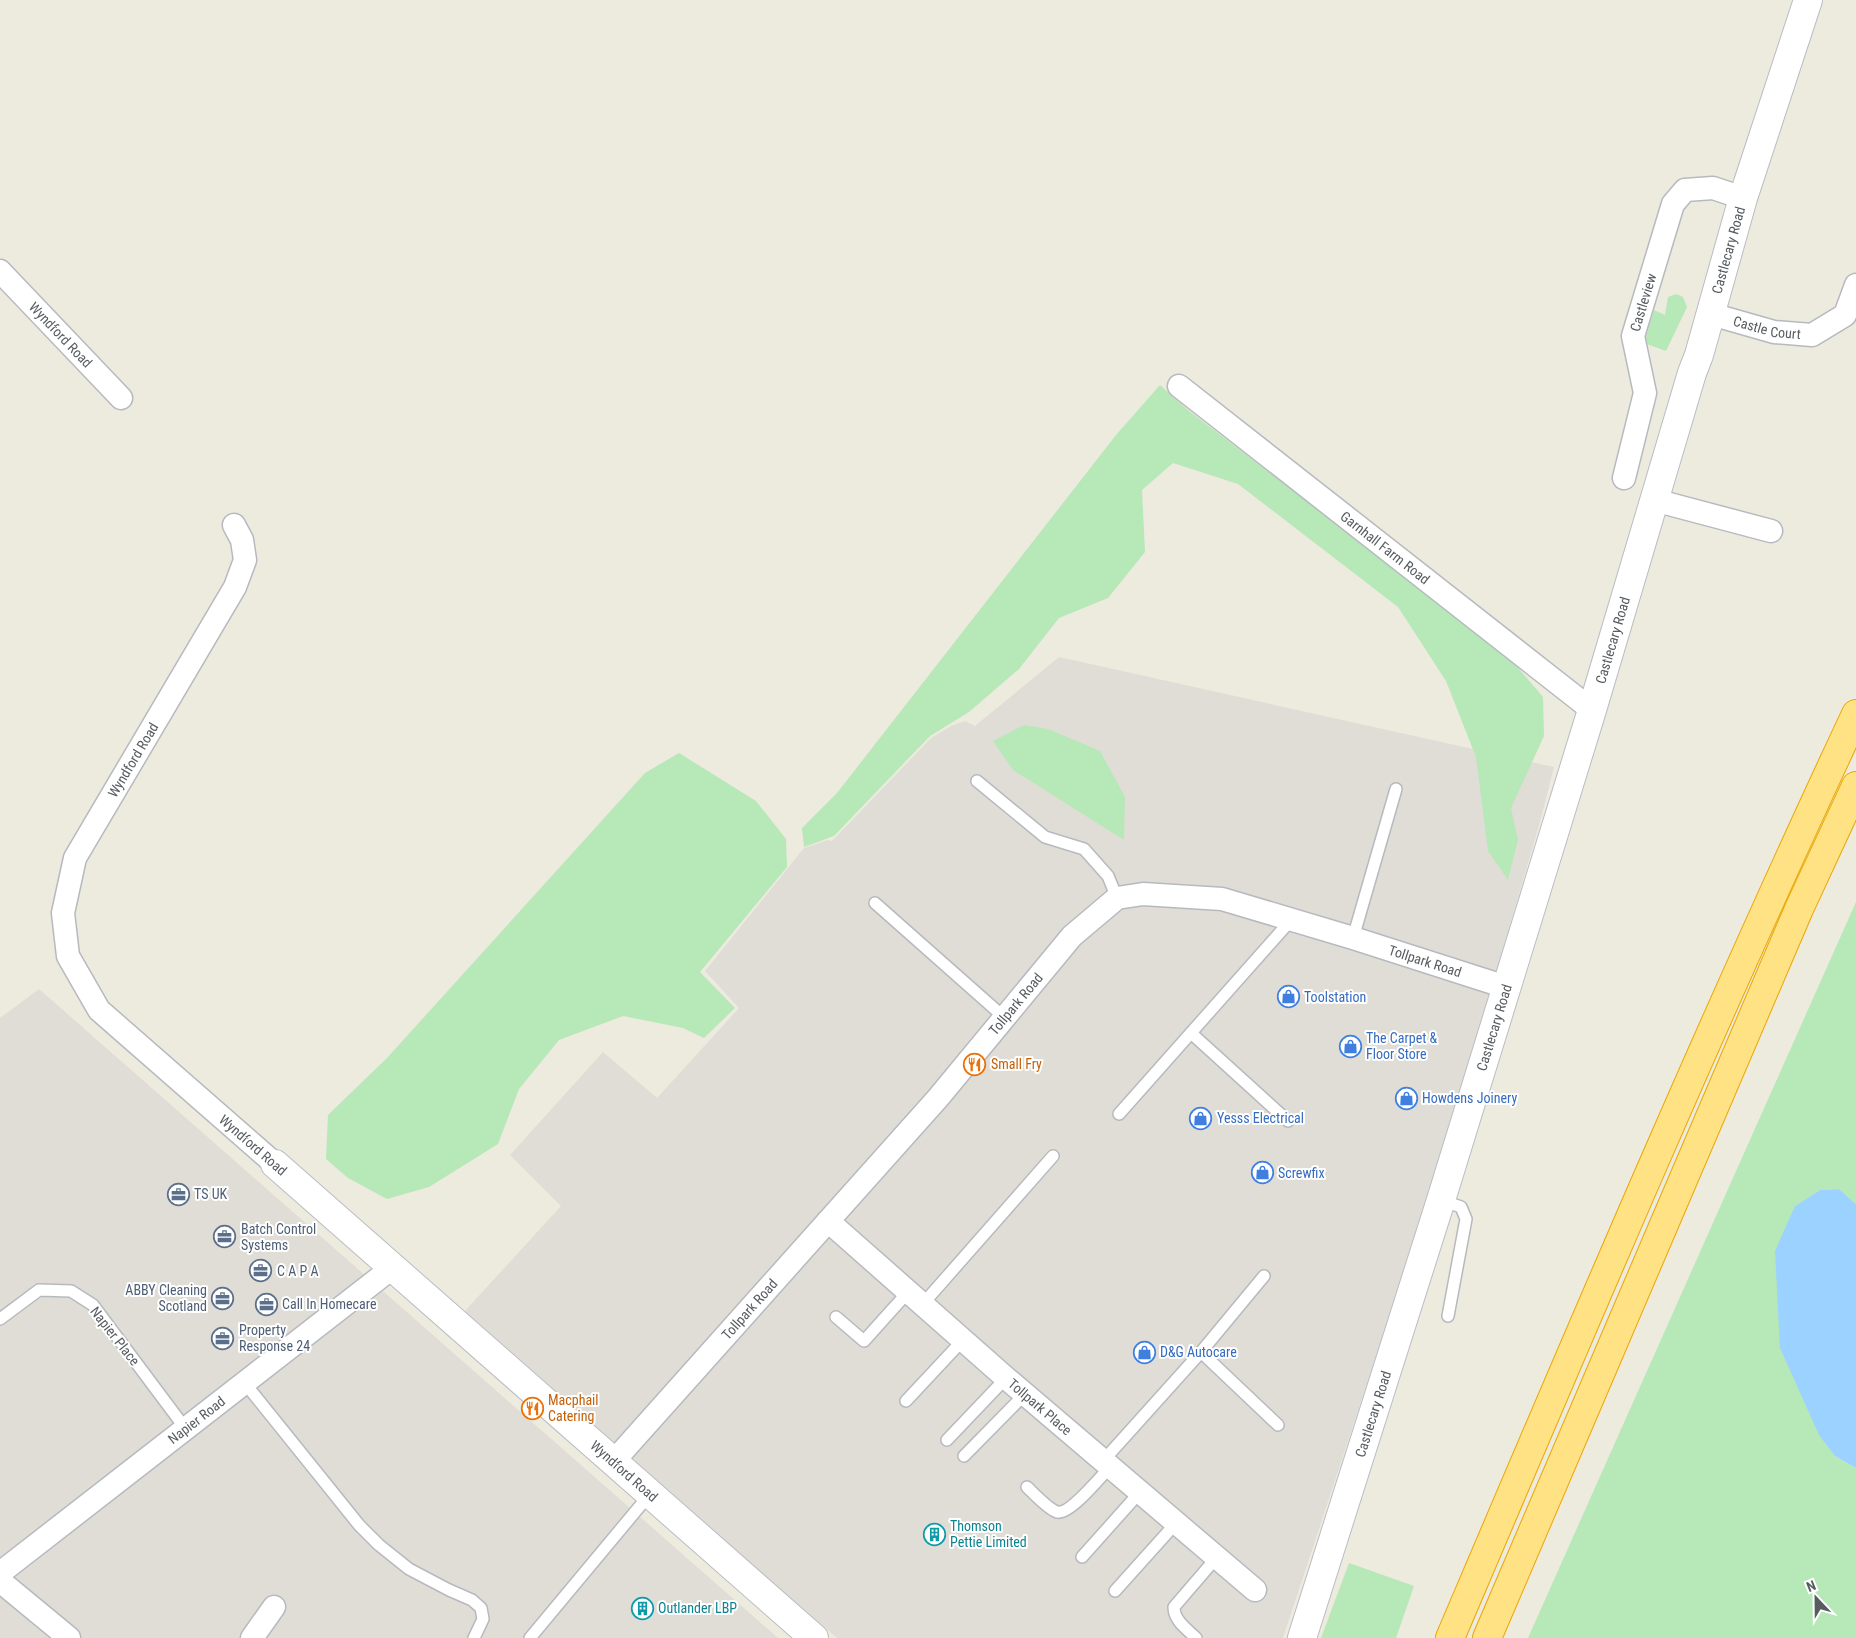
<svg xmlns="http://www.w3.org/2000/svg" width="1856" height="1638" font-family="'Roboto Condensed',sans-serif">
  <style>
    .industrial { fill: #e0ddd6 }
    .green { fill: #b7e8b8 }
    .water { fill: #9cd2ff }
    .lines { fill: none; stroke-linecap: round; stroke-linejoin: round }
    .lane-casing { stroke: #b6babf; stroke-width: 14 }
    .street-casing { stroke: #b6babf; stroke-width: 25 }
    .secondary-casing { stroke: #b9bdc4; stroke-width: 30 }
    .highway-casing { stroke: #eba600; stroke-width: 30 }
    .lane { stroke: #fff; stroke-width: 11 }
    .street { stroke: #fff; stroke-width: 22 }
    .secondary { stroke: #fff; stroke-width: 28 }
    .highway { stroke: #ffe283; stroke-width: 28 }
    .labels { text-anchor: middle; stroke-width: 4; stroke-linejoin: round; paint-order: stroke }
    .street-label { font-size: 14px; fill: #575c61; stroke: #fff }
    .shop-label { font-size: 14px; fill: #366cbe; stroke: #fff; text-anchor: start }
    .food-label { font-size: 14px; fill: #c56008; stroke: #fff; text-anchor: start }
    .service-label { font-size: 14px; fill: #4e5e75; stroke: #fff; text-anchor: start }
    .culture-label { font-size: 14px; fill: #0d838f; stroke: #fff; text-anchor: start }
  </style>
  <rect width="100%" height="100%" fill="#edeade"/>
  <g class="industrial">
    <polygon points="1059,657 1554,767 1540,822 1447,1141 1283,1638 837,1638 464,1312 561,1206 510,1155 603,1052 657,1098 739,1008 705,971 804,848 828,840 832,841 931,738 951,726 965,721 975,726"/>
    <polygon points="39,989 778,1638 0,1638 0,1018"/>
  </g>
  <g class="green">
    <polygon points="1676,294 1683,297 1687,307 1666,351 1644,343 1654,310 1665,315 1668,297"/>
    <polygon points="1160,385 1188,410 1508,656 1543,697 1544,736 1511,808 1518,840 1508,880 1488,851 1476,757 1446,681 1398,607 1238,484 1173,463 1142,490 1145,552 1108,598 1059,618 1019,669 969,712 930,736 834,836 804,847 802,828 837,793 1116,435"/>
    <polygon points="1024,725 1048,729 1100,751 1125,797 1124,840 1013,770 993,741"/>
    <polygon points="679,753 756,801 786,839 787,867 700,972 735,1008 704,1038 683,1028 623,1016 559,1040 519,1089 498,1144 429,1187 387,1199 348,1178 326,1159 328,1115 387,1058 645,773"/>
    <polygon points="1856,902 1856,1204 1839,1189 1820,1190 1795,1206 1835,1456 1856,1468 1856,1638 1528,1638"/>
    <polygon points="1349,1563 1414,1586 1396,1638 1321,1638"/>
  </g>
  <polygon class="water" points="1839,1189 1856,1204 1856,1468 1835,1456 1819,1435 1780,1348 1775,1251 1795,1206 1820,1190"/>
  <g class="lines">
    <defs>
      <g id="lane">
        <polyline points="977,781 1045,837 1084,849 1108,876 1117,898"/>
        <polyline points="875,903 1005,1018"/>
        <polyline points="1353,938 1396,789"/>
        <polyline points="1191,1033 1288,1121"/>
        <polyline points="1119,1114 1291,920"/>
        <polyline points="1441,1200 1461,1207 1466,1219 1448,1316"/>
        <polyline points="922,1305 1053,1156"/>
        <polyline points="836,1317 864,1341 908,1292"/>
        <polyline points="0,1319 39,1290 71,1291 93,1305 185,1428"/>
        <polyline points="1201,1352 1264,1276"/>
        <polyline points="244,1382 359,1525 379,1545 409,1569 449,1590 472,1600 481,1608 483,1619 474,1638"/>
        <polyline points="906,1401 963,1340"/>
        <polyline points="947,1440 1006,1378"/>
        <polyline points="964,1456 1025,1394"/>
        <polyline points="1103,1461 1201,1352 1278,1425"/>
        <path d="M 1027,1487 C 1034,1494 1048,1509 1057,1512 C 1070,1515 1101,1476 1110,1467"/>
        <polyline points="1082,1557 1140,1492"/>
        <polyline points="1115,1591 1176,1523"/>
        <polyline points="530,1638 650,1494"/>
        <path d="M 1196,1638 C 1187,1629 1174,1621 1174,1607 L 1217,1557"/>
      </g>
      <g id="street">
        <path id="s1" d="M 0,271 L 121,398"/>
        <path id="s2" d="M 1711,314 L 1774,332 L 1812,335 L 1845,315 L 1856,285"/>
        <path id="s3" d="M 1179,386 L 1592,710"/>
        <path id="s4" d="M 1624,478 L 1645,393 L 1633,336 L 1673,204 L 1685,190 L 1713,188 L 1743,198"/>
        <polyline points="1654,500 1771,531"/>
        <polyline points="234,525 242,540 245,560 235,587 75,858 63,913 68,956 99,1010 275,1164"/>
        <path id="s5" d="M 828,1221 L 1006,1378 L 1255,1590"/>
        <path id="s6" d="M 613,1462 L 938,1098 L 1072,936 L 1117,898 L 1143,894 L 1222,899 L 1353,938 L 1506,987"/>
        <path id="s7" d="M 0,1573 L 392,1268"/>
        <polyline points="0,1581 69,1638"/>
        <polyline points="252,1638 274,1607"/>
      </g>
      <g id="secondary">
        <path id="s8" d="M 275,1164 L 814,1638"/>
        <path id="s9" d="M 1302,1638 L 1441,1200 L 1592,710 L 1692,373 L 1699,355 L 1743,198 L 1808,0"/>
      </g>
      <g id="highway">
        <path d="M 1450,1638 C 1582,1328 1713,1019 1856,714"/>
        <polyline points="1487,1638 1799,909 1856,786"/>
      </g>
    </defs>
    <use href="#lane" class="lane-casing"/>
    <use href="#street" class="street-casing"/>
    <use href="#secondary" class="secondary-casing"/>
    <use href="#highway" class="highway-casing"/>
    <use href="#lane" class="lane"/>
    <use href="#street" class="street"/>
    <use href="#secondary" class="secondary"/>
    <use href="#highway" class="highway"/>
  </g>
  <defs>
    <symbol id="shop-ring" viewBox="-11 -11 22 22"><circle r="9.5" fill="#fff" stroke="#3f7fe0" stroke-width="1.5"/><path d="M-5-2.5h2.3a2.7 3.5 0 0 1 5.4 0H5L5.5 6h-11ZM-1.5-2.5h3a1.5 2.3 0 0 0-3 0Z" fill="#3f7fe0"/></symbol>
    <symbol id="restaurant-ring" viewBox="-11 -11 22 22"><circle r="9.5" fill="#fff" stroke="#e8710a" stroke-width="1.5"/><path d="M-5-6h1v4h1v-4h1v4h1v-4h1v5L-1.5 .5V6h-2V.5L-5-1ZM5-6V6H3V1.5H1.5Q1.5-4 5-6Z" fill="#e8710a"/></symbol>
    <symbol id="office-ring" viewBox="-11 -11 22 22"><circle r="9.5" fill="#fff" stroke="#5c6f8a" stroke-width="1.5"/><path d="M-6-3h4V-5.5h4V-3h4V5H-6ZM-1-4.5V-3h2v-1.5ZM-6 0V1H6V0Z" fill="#5c6f8a"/></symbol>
    <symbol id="building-ring" viewBox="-11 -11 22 22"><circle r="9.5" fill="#fff" stroke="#0f9aa8" stroke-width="1.5"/><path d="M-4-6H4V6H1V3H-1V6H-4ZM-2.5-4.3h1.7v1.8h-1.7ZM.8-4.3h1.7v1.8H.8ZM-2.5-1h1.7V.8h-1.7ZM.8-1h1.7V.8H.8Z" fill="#0f9aa8"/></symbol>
  </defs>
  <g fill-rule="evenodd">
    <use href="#shop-ring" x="1276" y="984" width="25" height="25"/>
    <use href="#shop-ring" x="1338" y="1034" width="25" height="25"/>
    <use href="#restaurant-ring" x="962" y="1052" width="25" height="25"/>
    <use href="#shop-ring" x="1394" y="1086" width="25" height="25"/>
    <use href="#shop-ring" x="1188" y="1106" width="25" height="25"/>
    <use href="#shop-ring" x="1250" y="1160" width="25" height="25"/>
    <use href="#office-ring" x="166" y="1182" width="25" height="25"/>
    <use href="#office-ring" x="212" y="1224" width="25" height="25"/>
    <use href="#office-ring" x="248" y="1258" width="25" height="25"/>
    <use href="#office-ring" x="210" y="1286" width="25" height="25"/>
    <use href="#office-ring" x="254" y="1292" width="25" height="25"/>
    <use href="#office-ring" x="210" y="1326" width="25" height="25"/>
    <use href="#shop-ring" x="1132" y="1340" width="25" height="25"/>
    <use href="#restaurant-ring" x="520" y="1396" width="25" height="25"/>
    <use href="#building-ring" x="922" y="1522" width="25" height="25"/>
    <use href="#building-ring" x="630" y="1596" width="25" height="25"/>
  </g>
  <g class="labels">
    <g class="street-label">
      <text dy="5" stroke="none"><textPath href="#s9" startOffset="1452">Castlecary Road</textPath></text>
      <text dy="5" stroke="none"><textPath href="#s4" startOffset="181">Castleview</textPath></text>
      <text dy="5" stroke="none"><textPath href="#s2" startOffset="58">Castle Court</textPath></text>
      <text dy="5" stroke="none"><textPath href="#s1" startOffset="88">Wyndford Road</textPath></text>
      <text dy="5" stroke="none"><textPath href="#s3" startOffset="262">Garnhall Farm Road</textPath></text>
      <text dy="5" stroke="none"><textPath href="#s9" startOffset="1045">Castlecary Road</textPath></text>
      <text transform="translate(133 760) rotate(-59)" y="5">Wyndford Road</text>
      <text dy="5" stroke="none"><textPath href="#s6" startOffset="1075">Tollpark Road</textPath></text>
      <text dy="5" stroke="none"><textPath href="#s6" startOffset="610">Tollpark Road</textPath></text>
      <text dy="5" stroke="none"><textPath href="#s9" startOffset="640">Castlecary Road</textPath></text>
      <text transform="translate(253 1145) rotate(41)" y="5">Wyndford Road</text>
      <text dy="5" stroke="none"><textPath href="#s6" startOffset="205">Tollpark Road</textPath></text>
      <text transform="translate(115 1336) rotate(52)" y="5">Napier Place</text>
      <text dy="5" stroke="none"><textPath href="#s5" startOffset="282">Tollpark Place</textPath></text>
      <text dy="5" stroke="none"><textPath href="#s9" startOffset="235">Castlecary Road</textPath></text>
      <text dy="5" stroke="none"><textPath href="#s7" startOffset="249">Napier Road</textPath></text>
      <text dy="5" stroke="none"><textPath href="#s8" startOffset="465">Wyndford Road</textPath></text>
    </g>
    <g class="shop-label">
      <text x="1304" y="1002">Toolstation</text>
      <text x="1366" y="1043">The Carpet &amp;<tspan x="1366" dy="16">Floor Store</tspan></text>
      <text x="1422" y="1103">Howdens Joinery</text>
      <text x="1217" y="1123">Yesss Electrical</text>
      <text x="1278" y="1178">Screwfix</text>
      <text x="1160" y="1357">D&amp;G Autocare</text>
    </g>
    <g class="food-label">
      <text x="991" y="1069">Small Fry</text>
      <text x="548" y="1405">Macphail<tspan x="548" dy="16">Catering</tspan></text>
    </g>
    <g class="service-label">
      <text x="194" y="1199">TS UK</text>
      <text x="241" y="1234">Batch Control<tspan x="241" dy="16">Systems</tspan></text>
      <text x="277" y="1276">C A P A</text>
      <text x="207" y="1295" text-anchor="end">ABBY Cleaning<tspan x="207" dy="16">Scotland</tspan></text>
      <text x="282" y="1309">Call In Homecare</text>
      <text x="239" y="1335">Property<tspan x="239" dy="16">Response 24</tspan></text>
    </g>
    <g class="culture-label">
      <text x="950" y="1531">Thomson<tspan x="950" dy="16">Pettie Limited</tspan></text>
      <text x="658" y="1613">Outlander LBP</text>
    </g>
  </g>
  <g transform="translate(1816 1598) rotate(338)" stroke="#ffffff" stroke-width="4" paint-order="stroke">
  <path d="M0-4L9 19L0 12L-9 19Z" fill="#575c61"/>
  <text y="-8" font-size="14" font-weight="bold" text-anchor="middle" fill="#575c61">N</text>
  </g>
</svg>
